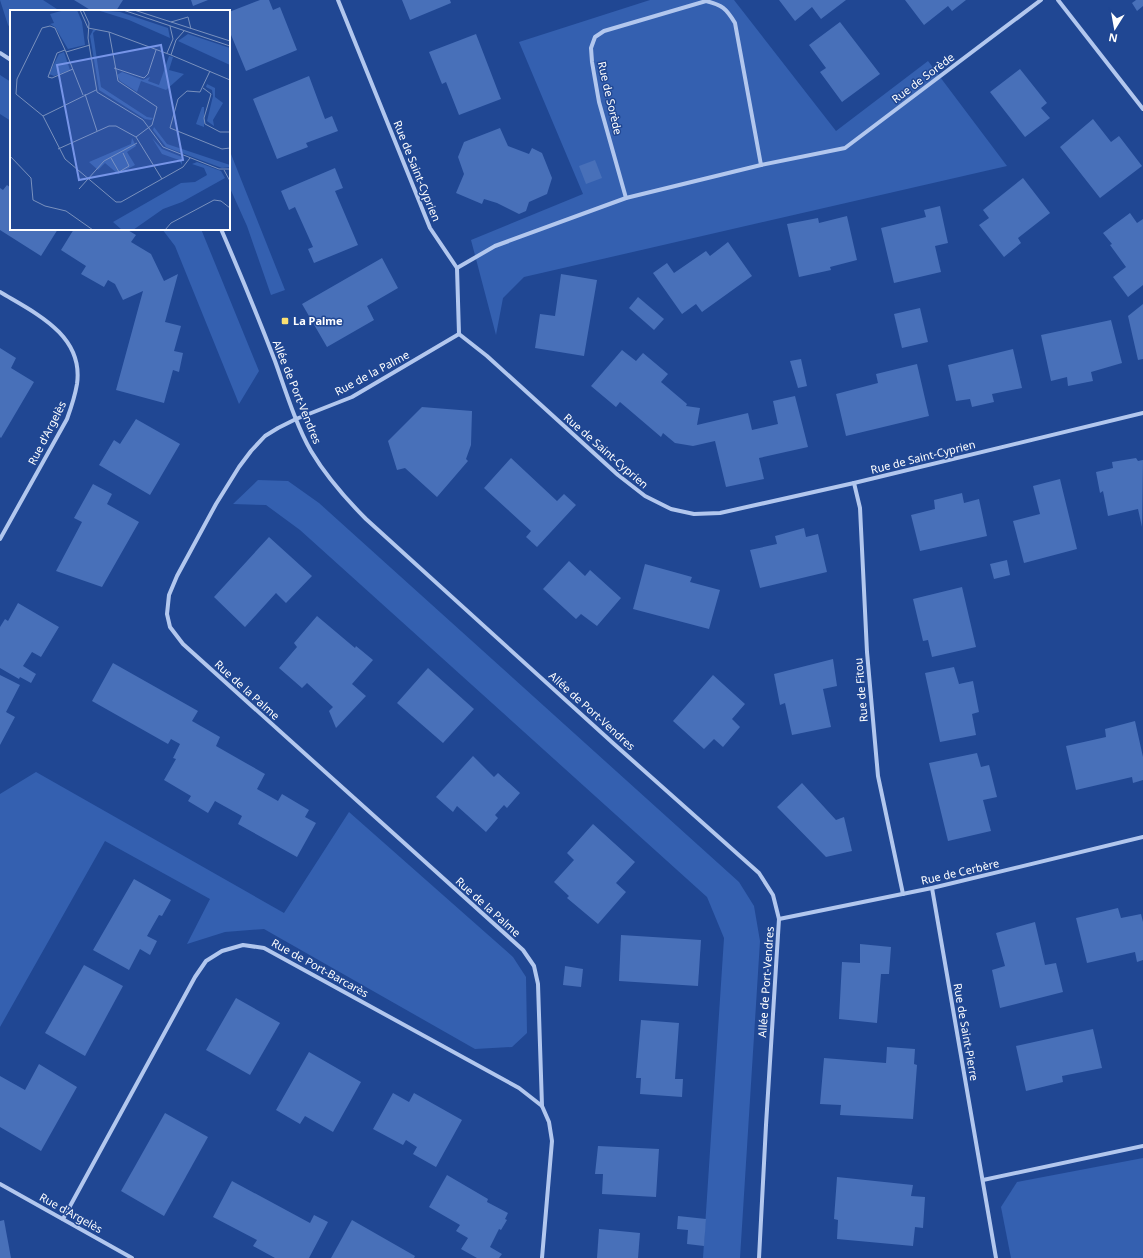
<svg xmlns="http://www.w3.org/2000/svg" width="1143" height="1258" font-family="'Noto Sans',sans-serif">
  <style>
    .green { fill: #3460b0 }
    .building { fill: #4870b9 }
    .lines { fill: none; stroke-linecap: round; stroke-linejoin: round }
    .street { stroke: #b2c7ee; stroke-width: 4 }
    .poi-dot { fill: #fbe072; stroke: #204793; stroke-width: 1.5 }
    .labels { text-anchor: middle; stroke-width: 3; stroke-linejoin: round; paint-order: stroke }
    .street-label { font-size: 11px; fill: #fff; stroke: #204793 }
    .poi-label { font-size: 11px; font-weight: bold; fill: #fff; stroke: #204793; text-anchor: start }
    .inset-road { fill: none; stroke: #7991be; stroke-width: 1 }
    .view { fill: #7795e8; fill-opacity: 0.15; stroke: #7795e8; stroke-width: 2 }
    .inset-edge { fill: none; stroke: #fff; stroke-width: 2 }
  </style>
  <rect width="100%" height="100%" fill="#204793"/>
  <g class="green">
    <polygon points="0,0 43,0 60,11 11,11 11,29 8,25"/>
    <polygon points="650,0 734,0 836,131 928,61 1007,166 524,277 503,298 496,335 471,240 583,194 519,42"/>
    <polygon points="0,75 11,82 11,121 0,114"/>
    <polygon points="229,149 285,290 271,295 247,226 229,186"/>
    <polygon points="162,229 201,229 259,371 239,404 175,246"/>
    <polygon points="258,480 288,481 319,503 739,882 754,906 760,941 740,1258 703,1258 724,938 707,897 300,530 266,505 233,504"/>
    <polygon points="36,772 284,913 349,812 513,957 526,977 527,1033 512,1047 475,1049 264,929 225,932 187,944 210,899 105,841 0,1027 0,794"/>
    <polygon points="1143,1158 1143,1258 1011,1258 1001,1207 1017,1182"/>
  </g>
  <g class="building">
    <polygon points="74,0 123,0 116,11 92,11"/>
    <polygon points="191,0 208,0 193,6"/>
    <polygon points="260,0 269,0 273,10 280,7 297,50 246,71 229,30 229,12"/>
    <polygon points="402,0 450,0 451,3 410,20"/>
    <polygon points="779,0 846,0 821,19 812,7 795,21"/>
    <polygon points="905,0 966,0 952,11 948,6 924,25"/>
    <polygon points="1136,0 1143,0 1143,6 1137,11 1132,3"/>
    <polygon points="840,22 880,74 842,102 820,72 826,68 809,45"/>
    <polygon points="476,34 501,99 459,115 446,82 442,84 429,52"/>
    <polygon points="1020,69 1047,103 1041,108 1050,118 1025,137 990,92"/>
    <polygon points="309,76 325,119 332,116 338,131 306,143 308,147 277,159 253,99"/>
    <polygon points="1093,119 1111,142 1119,136 1142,166 1100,198 1060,147"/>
    <polygon points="500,128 508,146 529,154 532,148 542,153 552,178 547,194 529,202 526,211 519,214 497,203 484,199 482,204 456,193 464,174 458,157 464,142"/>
    <polygon points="595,160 602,178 586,184 579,166"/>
    <polygon points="335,168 343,188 335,191 358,245 314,263 308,249 313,247 295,207 289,210 281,191"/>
    <polygon points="1023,178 1050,213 1018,238 1021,243 1004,257 979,225 989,218 983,210"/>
    <polygon points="7,185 11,188 11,229 58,229 41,256 0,230 0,188 3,190"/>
    <polygon points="940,206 948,243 935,246 941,272 894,283 881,228 926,217 924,210"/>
    <polygon points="1130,213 1137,223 1143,219 1143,285 1128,297 1113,277 1126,267 1110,245 1112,244 1103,233"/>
    <polygon points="847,216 857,260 830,267 831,270 799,277 787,224 818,218 819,223"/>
    <polygon points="74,229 126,229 136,235 131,242 151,254 164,281 178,274 165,322 181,326 174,351 183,353 179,372 173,370 164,403 116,390 143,291 123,300 115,284 108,280 104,287 81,274 86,266 61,250"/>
    <polygon points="728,242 752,276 702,312 696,304 682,314 653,273 667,263 674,273 706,251 710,256"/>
    <polygon points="382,258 398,288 367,306 374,320 327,347 302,304"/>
    <polygon points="561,274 597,280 584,356 535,348 540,314 555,316"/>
    <polygon points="638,297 664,319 654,330 629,308"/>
    <polygon points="1143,304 1143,359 1138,360 1128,316"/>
    <polygon points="920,308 928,342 902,348 894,314"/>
    <polygon points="1111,320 1122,363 1091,372 1093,381 1068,386 1067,377 1051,381 1041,335"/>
    <polygon points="0,348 16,358 11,368 34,382 1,438 0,437"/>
    <polygon points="1013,349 1022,388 992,394 994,402 972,407 970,399 956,401 948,365"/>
    <polygon points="622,350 636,361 643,353 668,374 661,382 687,404 686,406 700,408 697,425 748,413 752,430 778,424 773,401 795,396 808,447 759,458 764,479 726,487 715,441 693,446 675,443 663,433 661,437 620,402 616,407 591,386"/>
    <polygon points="801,359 807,386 798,388 790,361"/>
    <polygon points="917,364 929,416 846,436 836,394 878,383 876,374"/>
    <polygon points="422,407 472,411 471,445 466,459 468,461 437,497 405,468 397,470 388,441"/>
    <polygon points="136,419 180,444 150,495 99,465 114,440 120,444"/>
    <polygon points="511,458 557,501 564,494 576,505 537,547 526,537 531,531 484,488"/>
    <polygon points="1136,458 1138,461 1143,460 1142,527 1138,509 1108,516 1103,491 1100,493 1096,472 1113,468 1112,462"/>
    <polygon points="1060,479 1077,549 1024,563 1013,521 1040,514 1033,486"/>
    <polygon points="93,484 112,494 107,504 139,522 102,587 56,571 82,522 74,518"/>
    <polygon points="962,493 964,503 979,499 987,536 920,551 911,515 935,509 934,500"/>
    <polygon points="804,528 806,537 818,534 827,572 760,588 750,550 777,544 775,536"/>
    <polygon points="269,537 312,576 286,603 276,593 245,627 214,597"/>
    <polygon points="1007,560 1010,575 994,579 990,564"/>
    <polygon points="569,561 585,576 590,570 621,598 597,626 581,614 576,619 543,589"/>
    <polygon points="645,564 692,577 690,582 720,590 709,629 633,609"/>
    <polygon points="962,587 976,647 932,657 928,640 923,641 913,599"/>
    <polygon points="18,603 59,627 41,657 32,652 23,666 36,674 31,683 20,677 19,679 0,668 0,627 5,619 8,621"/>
    <polygon points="317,616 355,648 356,646 373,660 352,684 366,696 336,728 329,711 333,707 307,683 302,688 279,668 297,647 294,643"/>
    <polygon points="833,659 837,686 823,689 831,727 792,735 785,703 780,705 774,674"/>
    <polygon points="113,663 198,711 192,721 220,737 216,746 265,774 257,789 278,801 282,794 309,810 305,817 316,823 297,857 238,824 242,816 215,801 208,813 188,801 191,796 164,780 176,759 173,758 180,744 171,739 168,744 92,701"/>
    <polygon points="954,667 959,684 973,681 979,712 972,714 976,735 940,742 925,673"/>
    <polygon points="428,668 474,709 443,743 397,703"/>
    <polygon points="0,675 20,685 6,712 15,717 0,745"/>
    <polygon points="713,675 745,704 732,719 740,727 723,747 714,739 704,749 673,721"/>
    <polygon points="1135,721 1143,757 1143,780 1133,783 1132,777 1076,790 1066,746 1106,737 1105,729"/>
    <polygon points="977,753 981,767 989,765 997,797 983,800 991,831 948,841 929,763"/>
    <polygon points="473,756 494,777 498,773 520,793 507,808 504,805 495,815 498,818 486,832 457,806 453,812 436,797"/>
    <polygon points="802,783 836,820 844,817 852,851 826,857 777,807"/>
    <polygon points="593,824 635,862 616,883 626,892 598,924 567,898 569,896 554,882 574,860 567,853"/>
    <polygon points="134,879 171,900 162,916 159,915 147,936 157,941 150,955 140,949 129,970 93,950"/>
    <polygon points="1118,908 1121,918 1141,914 1143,922 1143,960 1137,962 1135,952 1087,963 1076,918"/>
    <polygon points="1035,922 1045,965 1056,963 1063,992 1000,1008 992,970 1005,966 996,933"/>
    <polygon points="621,935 701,940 698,986 619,981"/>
    <polygon points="860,944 891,947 889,974 881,974 877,1023 839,1019 842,962 860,963"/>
    <polygon points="84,965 123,986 85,1056 45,1033"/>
    <polygon points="565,966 583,969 581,987 563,985"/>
    <polygon points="236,998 280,1023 250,1075 206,1050"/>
    <polygon points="641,1020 679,1023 675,1079 683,1079 682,1097 640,1094 641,1078 636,1078"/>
    <polygon points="1093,1029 1102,1068 1062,1076 1063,1082 1026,1091 1016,1046"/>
    <polygon points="887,1047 915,1049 914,1064 917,1065 913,1119 840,1115 841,1105 820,1104 824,1058 886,1063"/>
    <polygon points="309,1052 361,1082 333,1132 305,1116 300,1124 276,1110"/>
    <polygon points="39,1064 77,1087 41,1151 0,1127 0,1076 25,1090"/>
    <polygon points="393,1093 409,1102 414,1093 462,1120 436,1167 413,1154 417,1147 406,1140 403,1145 373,1129"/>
    <polygon points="165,1113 208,1137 164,1216 121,1191"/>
    <polygon points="598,1146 659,1149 656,1197 602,1194 603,1174 595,1174"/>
    <polygon points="447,1175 488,1199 487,1202 508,1213 505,1219 507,1220 501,1230 499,1229 490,1247 502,1254 499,1258 477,1258 461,1249 468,1238 456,1231 460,1225 429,1207"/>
    <polygon points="837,1177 913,1185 911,1196 925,1197 923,1228 915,1227 913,1246 837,1239 838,1220 834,1219"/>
    <polygon points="232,1181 310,1223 314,1215 328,1222 309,1258 275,1258 253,1246 257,1240 213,1217"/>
    <polygon points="678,1216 706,1219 704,1246 687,1244 688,1230 677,1229"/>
    <polygon points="4,1220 11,1258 0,1258 0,1221"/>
    <polygon points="352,1220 415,1256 414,1258 331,1258"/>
    <polygon points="599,1229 640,1233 638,1258 597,1258"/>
  </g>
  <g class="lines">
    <g class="street">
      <polyline points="338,0 430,228 457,268 459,334 487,356 618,475 645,496 671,509 694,514 720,513 854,483 1143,413"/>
      <polyline points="1058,0 1143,109"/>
      <polyline points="0,53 11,60"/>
      <path d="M 626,198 L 599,102 L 592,62 L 591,48 L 595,37 L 604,31 L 706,1 C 722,5 726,8 735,23 L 761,165"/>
      <path d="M 221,229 C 240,273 258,317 275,361 C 285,389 296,425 311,451 C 326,476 345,498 366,519 L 614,744 L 759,873 L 773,895 L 779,919 L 766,1125 L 759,1258"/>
      <polyline points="457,268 495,246 626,198 761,165 845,148 1041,0"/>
      <path d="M 0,292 C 35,313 84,335 77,384 C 75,396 71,408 67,419 L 0,539"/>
      <polyline points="459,334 352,397 296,419 278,428 265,436 251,451 239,467 216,504 177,576 169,595 167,614 170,627 183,644 523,950 534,966 538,984 542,1106"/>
      <polyline points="854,483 860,508 867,652 878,776 903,894"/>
      <polyline points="932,888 996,1258"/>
      <polyline points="779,919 932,888 1143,837"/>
      <polyline points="983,1180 1143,1146"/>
      <polyline points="0,1184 132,1258"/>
      <polyline points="63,1219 195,977 206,961 222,951 243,945 264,948 519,1088 542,1106 549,1122 552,1141 542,1258"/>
    </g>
  </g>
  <rect class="poi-dot" x="281" y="317" width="8" height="8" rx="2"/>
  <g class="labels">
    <g class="street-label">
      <text transform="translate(923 78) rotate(-37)" y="4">Rue de Sorède</text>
      <text transform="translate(610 98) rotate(77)" y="4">Rue de Sorède</text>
      <text transform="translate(417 171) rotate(68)" y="4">Rue de Saint-Cyprien</text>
      <text transform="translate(372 373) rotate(-28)" y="4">Rue de la Palme</text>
      <text transform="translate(297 392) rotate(68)" y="4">Allée de Port-Vendres</text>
      <text transform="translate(47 433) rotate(-63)" y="4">Rue d'Argelès</text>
      <text transform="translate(606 451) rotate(41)" y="4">Rue de Saint-Cyprien</text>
      <text transform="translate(923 457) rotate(-14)" y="4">Rue de Saint-Cyprien</text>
      <text transform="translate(247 690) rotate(42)" y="4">Rue de la Palme</text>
      <text transform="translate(861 690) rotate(-95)" y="4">Rue de Fitou</text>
      <text transform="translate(592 711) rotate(42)" y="4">Allée de Port-Vendres</text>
      <text transform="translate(960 872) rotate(-13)" y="4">Rue de Cerbère</text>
      <text transform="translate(488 907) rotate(42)" y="4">Rue de la Palme</text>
      <text transform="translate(320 968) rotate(29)" y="4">Rue de Port-Barcarès</text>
      <text transform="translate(766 982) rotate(-86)" y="4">Allée de Port-Vendres</text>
      <text transform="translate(966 1032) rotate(80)" y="4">Rue de Saint-Pierre</text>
      <text transform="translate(71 1213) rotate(29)" y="4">Rue d'Argelès</text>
    </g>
    <g class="poi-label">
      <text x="293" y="325">La Palme</text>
    </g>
  </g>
  <g transform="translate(10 10)">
    <rect width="220" height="220" fill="#204793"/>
    <path d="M 55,0 L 67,0 L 72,12 L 75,35 L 58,39 L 45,17 L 40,14 L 44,13 L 40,4 ZM 87,0 L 110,2 L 158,18 L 160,28 L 119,10 ZM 83,20 L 86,20 L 83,23 L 91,77 L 137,107 L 143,108 L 141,110 L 135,109 L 89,80 L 80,26 ZM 178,24 L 220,38 L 220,55 L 168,31 ZM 54,42 L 60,60 L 44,66 L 39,64 L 49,44 ZM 159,46 L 163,47 L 159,60 L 174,64 L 156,80 L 131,71 L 127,82 L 110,71 L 107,65 L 112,62 L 133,70 L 140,67 L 138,71 L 149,75 ZM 197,74 L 205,78 L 205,87 L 213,93 L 203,110 L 204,116 L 197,111 L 203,86 L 202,80 L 196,77 ZM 192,97 L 194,97 L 194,117 L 186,114 ZM 144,117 L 157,134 L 220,155 L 220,157 L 212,158 L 156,137 L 143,120 ZM 122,128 L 126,136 L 117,142 L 125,155 L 108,164 L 95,153 L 88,160 L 79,152 L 121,134 ZM 142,128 L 152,139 L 172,147 L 172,155 L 169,150 L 152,144 ZM 187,152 L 211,161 L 215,168 L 172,192 L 153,199 L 123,220 L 112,220 L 103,212 L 171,173 L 185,172 L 197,165 L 194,158 L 182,154 Z" fill="#3460b0"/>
    <path class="inset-road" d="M 70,0 L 78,18M 73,0 L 79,13 L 78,28 L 87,82 L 133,110 L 153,137 L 209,159 L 220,159M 113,0 L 220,36M 124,0 L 220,31M 161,12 L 178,7 L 181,19M 78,18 L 99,22 L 161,45 L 220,70M 99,22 L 108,71 L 147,97 L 142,115 L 126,127M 80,35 L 56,42 L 45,18 L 40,16 L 32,18 L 7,69 L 6,84 L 33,106 L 86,80M 55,40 L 47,43 L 38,67 L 42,68 L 63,59M 56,42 L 73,85M 157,43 L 163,29 L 160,16M 161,45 L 166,30 L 174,21M 104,58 L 134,68 L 138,64 L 146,40M 200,61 L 190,82 L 177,81 L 168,89 L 160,118 L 212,139 L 220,138M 193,78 L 201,84 L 194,108 L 195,114 L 210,122 L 220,122M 75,84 L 87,121M 33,106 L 55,149 L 106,192 L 111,192 L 173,157 L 180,148M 220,109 L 220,123M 48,139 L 99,116 L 106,116 L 126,127 L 152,169M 0,146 L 21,168 L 23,190 L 35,196 L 56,201 L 83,220M 101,148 L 109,162 L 119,156 L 113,143M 214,160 L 220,171M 69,179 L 94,151 L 127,133M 155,220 L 161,213 L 204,190 L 211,191 L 220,198"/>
    <path class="view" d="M 151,35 L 173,150 L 69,170 L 47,55 Z"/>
    <rect width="220" height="220" class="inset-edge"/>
  </g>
  <g transform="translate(1115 28) rotate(191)" stroke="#204793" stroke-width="3" paint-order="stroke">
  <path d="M0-3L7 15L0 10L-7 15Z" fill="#ffffff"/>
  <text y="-6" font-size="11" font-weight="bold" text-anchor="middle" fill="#ffffff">N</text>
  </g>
</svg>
